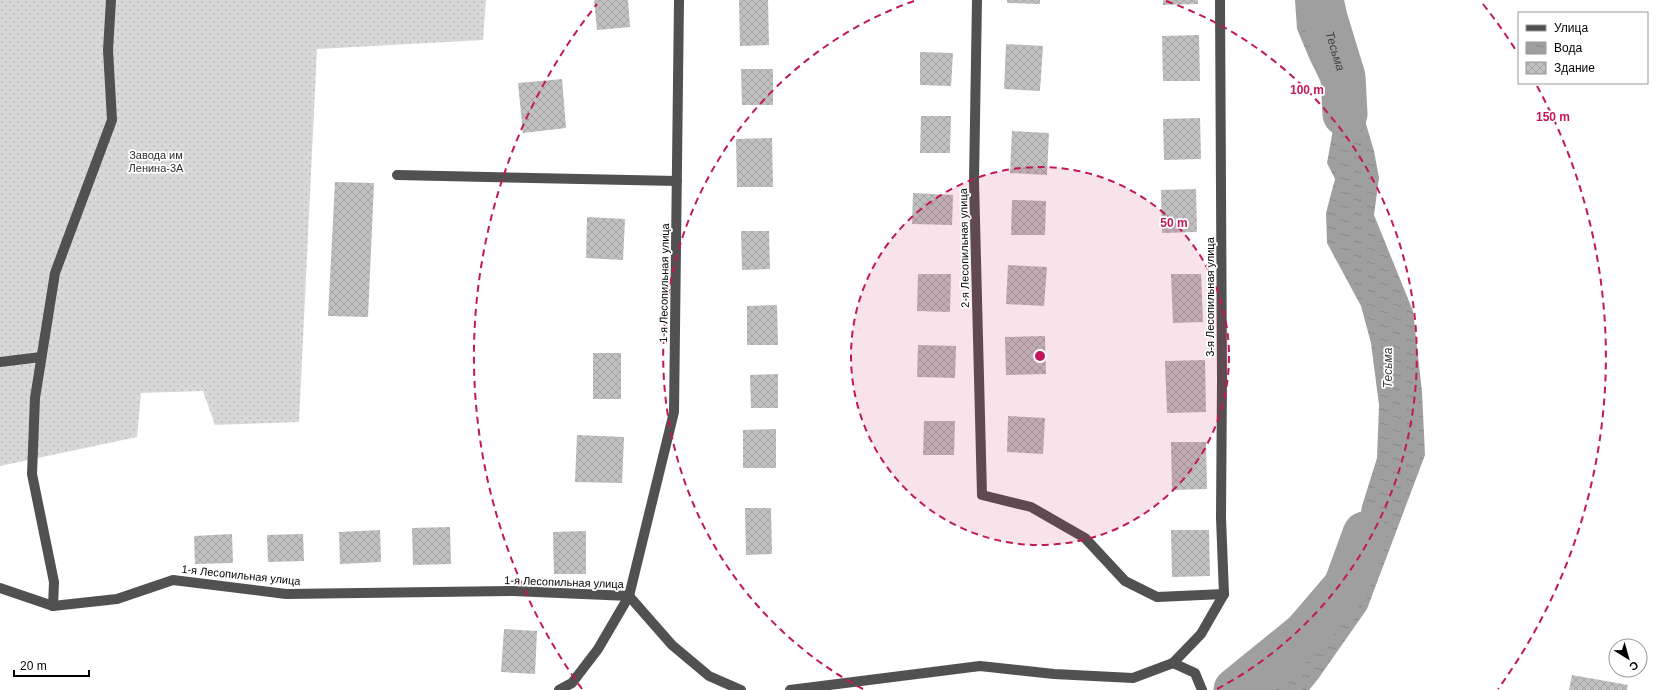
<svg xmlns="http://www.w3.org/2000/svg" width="1660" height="690" font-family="Arial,sans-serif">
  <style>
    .garden { fill: url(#garden-dots) }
    .water { fill: url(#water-ripples) }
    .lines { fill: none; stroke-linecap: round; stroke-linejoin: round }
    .river { stroke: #9f9f9f; stroke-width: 45 }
    .building { fill: url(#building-cross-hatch) }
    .minor { stroke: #515151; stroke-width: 10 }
    .ring { fill: none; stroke: #c2185b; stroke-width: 2; stroke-dasharray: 7 5 }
    .labels { text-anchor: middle; stroke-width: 3.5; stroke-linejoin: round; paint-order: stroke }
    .park-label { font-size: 11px; fill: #2f2f2f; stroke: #fff }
    .street-label { font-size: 11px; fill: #000; stroke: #fff }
    .water-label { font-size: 12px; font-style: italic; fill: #404040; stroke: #fff }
    .centre { fill: #c2185b; stroke: #fff; stroke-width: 2 }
    .ring-label { font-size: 12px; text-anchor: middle; font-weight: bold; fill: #c2185b; stroke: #fff; stroke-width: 3.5; stroke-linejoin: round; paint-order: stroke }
  </style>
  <defs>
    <pattern id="garden-dots" width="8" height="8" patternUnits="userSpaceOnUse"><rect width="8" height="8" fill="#d8d8d8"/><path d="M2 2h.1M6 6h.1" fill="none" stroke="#b8b8b8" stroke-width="1.8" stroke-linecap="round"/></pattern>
    <pattern id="water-ripples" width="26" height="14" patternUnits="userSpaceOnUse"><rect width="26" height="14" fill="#9f9f9f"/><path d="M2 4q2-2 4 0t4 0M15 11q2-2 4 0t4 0" fill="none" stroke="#878787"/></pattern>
    <pattern id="building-cross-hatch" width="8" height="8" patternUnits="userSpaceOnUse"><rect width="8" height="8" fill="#c0c0c0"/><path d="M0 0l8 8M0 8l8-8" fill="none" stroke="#a3a3a3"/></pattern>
  </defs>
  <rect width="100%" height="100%" fill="#fff"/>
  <polygon class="garden" points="0,0 486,0 483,40 317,49 299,422 215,425 203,391 141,393 137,437 0,466"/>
  <polygon class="water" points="1295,0 1329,0 1333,48 1355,87 1374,151 1379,178 1374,215 1413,311 1422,392 1425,455 1367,609 1318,679 1309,690 1236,690 1260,676 1282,657 1338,601 1354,555 1362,506 1377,458 1379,405 1371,343 1361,306 1327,243 1326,213 1335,179 1327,163 1336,113 1310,60 1297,29"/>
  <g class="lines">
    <g class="river">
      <path id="s1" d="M 1321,0 L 1325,18 L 1343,77 L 1345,114"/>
      <polyline points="1236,690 1305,634 1346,586 1365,534"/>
    </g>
  </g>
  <g class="building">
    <polygon points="594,0 628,0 630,27 597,30"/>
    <polygon points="739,0 768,0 769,45 740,46"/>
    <polygon points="1007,0 1040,0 1040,4 1007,3"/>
    <polygon points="1163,0 1198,0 1198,4 1163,5"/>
    <polygon points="1199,35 1200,81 1163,81 1162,36"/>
    <polygon points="1006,44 1043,46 1040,91 1004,89"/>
    <polygon points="920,52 953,53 951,86 920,85"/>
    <polygon points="741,69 773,69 773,105 742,105"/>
    <polygon points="562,79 566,128 523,133 518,83"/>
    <polygon points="921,116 951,116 950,153 920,153"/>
    <polygon points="1200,118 1201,159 1164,160 1163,119"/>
    <polygon points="1012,131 1049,133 1047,175 1010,173"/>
    <polygon points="772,138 773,187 737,187 736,139"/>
    <polygon points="335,182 374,183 368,317 328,316"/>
    <polygon points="1196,189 1197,232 1162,233 1161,190"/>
    <polygon points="913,193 953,195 952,225 912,224"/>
    <polygon points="1012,200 1046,201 1045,235 1011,235"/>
    <polygon points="587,217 625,219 623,260 586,258"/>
    <polygon points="741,231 769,231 770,269 742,270"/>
    <polygon points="1008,265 1047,267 1044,306 1006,304"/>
    <polygon points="918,274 951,274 950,312 917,311"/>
    <polygon points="1171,274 1201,274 1203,322 1173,323"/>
    <polygon points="777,305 778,345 747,345 747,306"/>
    <polygon points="1045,336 1046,374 1006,375 1005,337"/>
    <polygon points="918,345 956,346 955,378 917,377"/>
    <rect x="593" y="353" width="28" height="46"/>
    <polygon points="1205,360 1206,412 1167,413 1165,361"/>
    <polygon points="778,374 778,408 751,408 750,375"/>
    <polygon points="1008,416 1045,418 1043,454 1007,452"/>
    <polygon points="924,421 955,421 954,455 923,455"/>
    <polygon points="776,429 776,468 743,468 743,430"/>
    <polygon points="577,435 624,437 622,483 575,482"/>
    <polygon points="1171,442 1206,442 1207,489 1172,490"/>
    <polygon points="745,508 771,508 772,554 746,555"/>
    <polygon points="450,527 451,564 413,565 412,528"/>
    <polygon points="380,530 381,562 340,564 339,532"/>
    <polygon points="1171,530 1209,530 1210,576 1172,577"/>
    <polygon points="586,531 586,574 554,574 553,532"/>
    <polygon points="232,534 233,563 195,564 194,536"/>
    <polygon points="303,534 304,561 268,562 267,535"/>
    <polygon points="504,629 537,631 535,674 501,672"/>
    <polygon points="1572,675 1628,685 1627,690 1569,690"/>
  </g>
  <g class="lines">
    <g class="minor">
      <polyline points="977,0 974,181 982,495 1031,507 1085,538 1125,581 1157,597 1224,594"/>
      <polyline points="1220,0 1222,380 1221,518 1224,594"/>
      <polyline points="397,175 677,181"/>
      <polyline points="0,362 41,357"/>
      <polyline points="0,588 53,606 117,599 173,580 286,594 513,591 629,596 674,412 679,0"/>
      <polyline points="53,606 54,582 32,474 35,398 55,273 112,120 108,50 111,0"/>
      <polyline points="1173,663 1195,673 1202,690"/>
      <polyline points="559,690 572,683 598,649 629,596 672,645 709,676 741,690"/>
      <polyline points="790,690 980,666 1054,674 1133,678 1173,663 1201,634 1224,594"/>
    </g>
  </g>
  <circle cx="1040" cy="356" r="189" fill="#c2185b" fill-opacity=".12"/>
  <g class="ring">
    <circle cx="1040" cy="356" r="189"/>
    <path d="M863 689A377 377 0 0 1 914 1M1166 1A377 377 0 0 1 1217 689"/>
    <path d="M582 689A566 566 0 0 1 597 4M1483 4A566 566 0 0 1 1517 52M1537 86A566 566 0 0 1 1498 689"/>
  </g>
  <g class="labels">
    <g class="park-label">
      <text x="156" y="159">Завода им<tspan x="156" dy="13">Ленина-3А</tspan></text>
    </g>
    <g class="street-label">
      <text transform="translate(964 248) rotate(-91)" y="4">2-я Лесопильная улица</text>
      <text transform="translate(664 283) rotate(-89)" y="4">1-я Лесопильная улица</text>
      <text transform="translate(1210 297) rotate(-90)" y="4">3-я Лесопильная улица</text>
      <text transform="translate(241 575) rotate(6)" y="4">1-я Лесопильная улица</text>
      <text transform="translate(564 582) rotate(2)" y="4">1-я Лесопильная улица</text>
    </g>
    <g class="water-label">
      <text dy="4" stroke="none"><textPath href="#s1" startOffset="53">Тесьма</textPath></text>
      <text transform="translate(1388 368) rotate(-90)" y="4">Тесьма</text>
    </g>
  </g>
  <circle cx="1040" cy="356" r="6" class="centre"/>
  <g class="ring-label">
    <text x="1307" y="94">100 m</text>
    <text x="1553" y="121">150 m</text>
    <text x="1174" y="227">50 m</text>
  </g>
  <rect x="1518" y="12" width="130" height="72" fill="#ffffff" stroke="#999999"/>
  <rect x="1526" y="25" width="20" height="6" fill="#515151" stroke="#999999"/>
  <text x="1554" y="32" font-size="12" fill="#000000">Улица</text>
  <rect x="1526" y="42" width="20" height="12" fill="url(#water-ripples)" stroke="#999999"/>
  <text x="1554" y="52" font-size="12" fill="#000000">Вода</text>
  <rect x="1526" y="62" width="20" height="12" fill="url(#building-cross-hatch)" stroke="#999999"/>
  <text x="1554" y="72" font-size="12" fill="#000000">Здание</text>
  <g transform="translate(1628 658) rotate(143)"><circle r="19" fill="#ffffff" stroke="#999999"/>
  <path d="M0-3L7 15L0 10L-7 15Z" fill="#000000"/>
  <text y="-6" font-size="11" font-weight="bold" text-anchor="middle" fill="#000000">С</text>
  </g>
  <path d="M14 670v6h75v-6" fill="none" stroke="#000000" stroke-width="2"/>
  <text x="20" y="670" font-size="12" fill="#000000" stroke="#ffffff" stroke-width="3" paint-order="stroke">20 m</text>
</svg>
